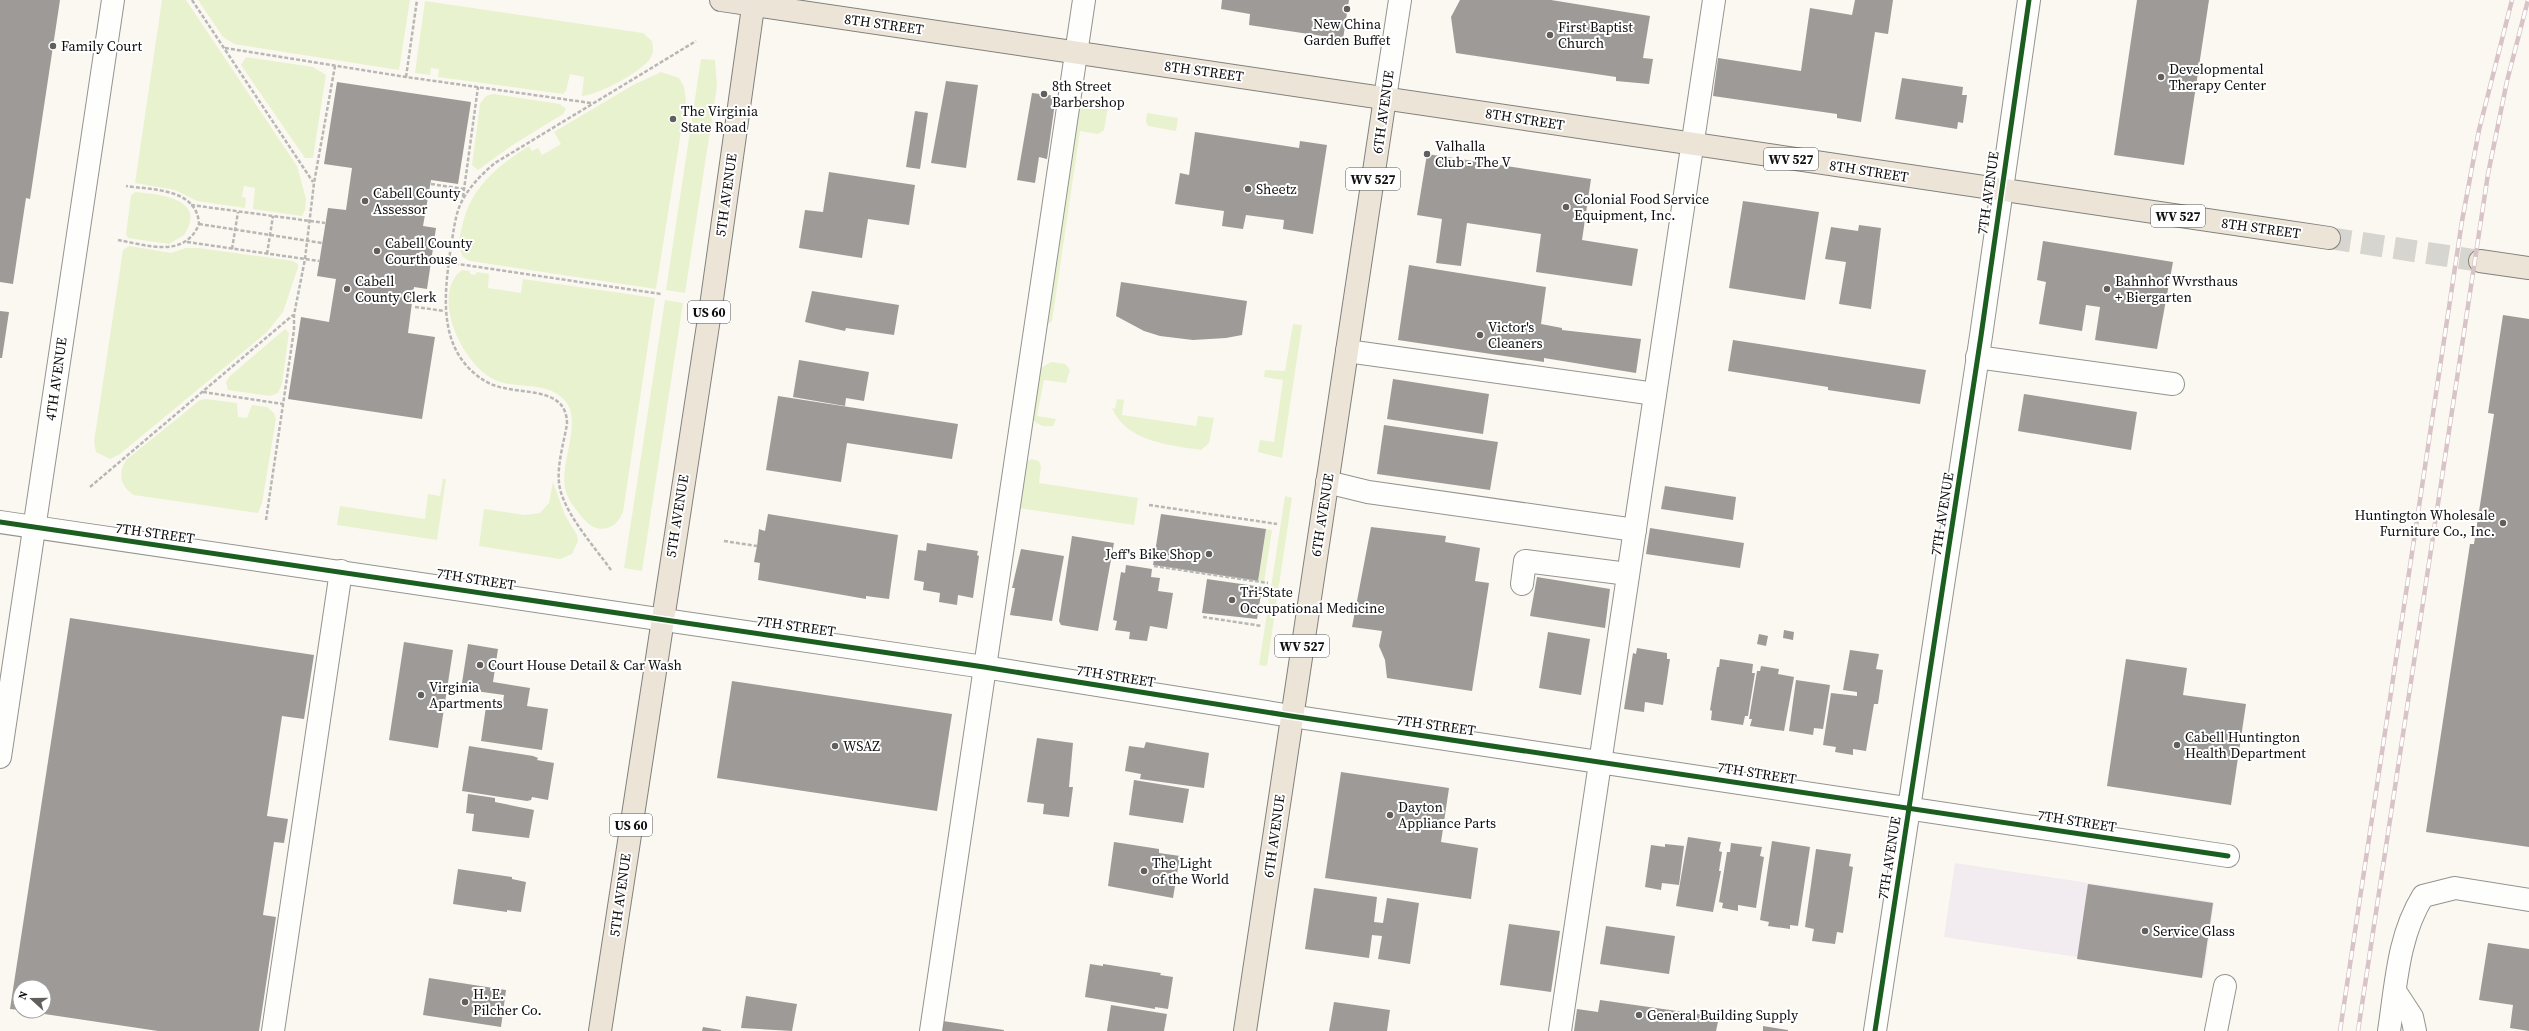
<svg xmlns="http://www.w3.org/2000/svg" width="2529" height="1031" font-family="'Source Serif 4',serif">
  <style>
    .industrial { fill: #f2ebef }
    .green { fill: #e8f2cf }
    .building { fill: #9e9a97 }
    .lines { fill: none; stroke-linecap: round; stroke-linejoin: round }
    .major-tunnel { stroke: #d7d5cf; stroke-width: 22; stroke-dasharray: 22 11; stroke-linecap: butt }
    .minor-casing { stroke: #949390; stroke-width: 24 }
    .major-casing { stroke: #81807d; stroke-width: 24 }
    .path { stroke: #b8b7b6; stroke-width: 2.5; stroke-dasharray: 4 2; stroke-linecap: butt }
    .minor { stroke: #fefefd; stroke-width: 22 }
    .major { stroke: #ede4d8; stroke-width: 22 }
    .rail-casing { stroke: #d8c3c6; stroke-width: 4.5 }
    .rail { stroke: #fff; stroke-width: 3; stroke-dasharray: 9; stroke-linecap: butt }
    .cycleway-casing { stroke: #fff; stroke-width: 8 }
    .cycleway { stroke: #1b5e20; stroke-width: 5 }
    .poi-dot { fill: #605f5d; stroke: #fff; stroke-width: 1.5 }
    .labels { text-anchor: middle; stroke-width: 4; stroke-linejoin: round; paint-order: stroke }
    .shield { fill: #fff; stroke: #565656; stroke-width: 1 }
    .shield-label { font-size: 13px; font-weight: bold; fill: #0d0d0d }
    .street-label { font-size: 14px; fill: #0d0d0d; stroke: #fff }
    .poi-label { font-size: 14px; fill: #0d0d0d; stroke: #fff; text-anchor: start }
  </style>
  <rect width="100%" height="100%" fill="#fbf8f1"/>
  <polygon class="industrial" points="1955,863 2214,902 2204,976 1944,937"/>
  <g class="green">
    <polygon points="162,0 186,0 297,166 306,199 305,210 302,216 253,209 255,188 244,186 242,197 246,198 245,208 197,201 175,190 135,183"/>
    <polygon points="198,0 410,0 399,70 234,44 223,37"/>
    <path d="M 425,1 L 643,33 L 652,41 C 653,47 654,52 651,57 C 644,71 598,95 582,96 L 582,94 L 584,77 L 570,74 L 566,91 L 563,94 L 438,77 L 439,69 L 431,68 L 430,75 L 415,73 Z"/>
    <polygon points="246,57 313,67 326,75 313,158 305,158 241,65"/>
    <polygon points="701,59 715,60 717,86 685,293 666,290"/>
    <path d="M 661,72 L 679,78 L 684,87 L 686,100 L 656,289 L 470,261 L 463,257 C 458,247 459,237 462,227 C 470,188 497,166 529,146 L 532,151 L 538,148 L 542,155 L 561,144 L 554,132 L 633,85 Z"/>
    <polygon points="493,94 560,104 566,109 563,114 511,146 478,170 472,165 480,104 486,96"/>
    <polygon points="1078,103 1108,107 1104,130 1098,134 1080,131 1052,321 1048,324 1046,323"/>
    <polygon points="1147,113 1178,118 1176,131 1148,126 1146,122"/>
    <path d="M 135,192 C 157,194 209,198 184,235 L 169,244 L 128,238 L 126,234 L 131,196 Z"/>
    <polygon points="129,246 171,253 186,248 199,248 293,261 298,264 298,267 283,312 267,332 120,454 110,459 96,452 94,442 123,250"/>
    <path d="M 462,270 L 470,271 L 470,274 L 476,275 L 476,272 L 489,274 L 488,288 L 521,293 L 523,279 L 655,298 L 623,512 C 620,519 615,526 607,528 C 596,531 588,525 581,516 C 575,508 567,499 565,488 C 560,462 582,423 566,402 C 549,380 517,390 495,380 C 463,366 429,295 462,270 Z"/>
    <polygon points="665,300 683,303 642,571 624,568"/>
    <polygon points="1293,324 1302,325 1282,458 1258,452 1260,440 1274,442 1283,380 1264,377 1265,370 1285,371"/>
    <polygon points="285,329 289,333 282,384 278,393 270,396 228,390 226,382 230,376"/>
    <path d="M 1051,362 L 1065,364 L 1070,370 L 1066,383 L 1044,380 L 1037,416 L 1056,419 L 1053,426 C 1044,427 1040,426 1033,420 L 1032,416 L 1039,369 Z"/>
    <path d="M 206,399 L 237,403 L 238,417 L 247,418 L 252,405 L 267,407 L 274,413 L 276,419 L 262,503 L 258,513 L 134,495 C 120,487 118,473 126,460 L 200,400 Z"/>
    <path d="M 1117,399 L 1124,400 L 1122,415 L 1196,426 L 1198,416 L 1214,418 L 1209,443 L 1201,450 C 1170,445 1126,442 1112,408 L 1115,409 Z"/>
    <polygon points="1031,459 1039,461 1041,467 1039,483 1138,498 1134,525 1018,508 1025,464"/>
    <polygon points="443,479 446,479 437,540 337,525 340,506 425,519 428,494 440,496"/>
    <polygon points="553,482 565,515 577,535 578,541 572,554 560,559 479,546 484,509 525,515 540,513 549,503"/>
    <polygon points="1285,496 1292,498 1267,666 1259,665"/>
    <polygon points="1266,529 1272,530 1264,582 1258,581"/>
  </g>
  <g class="building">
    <polygon points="0,0 60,0 30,199 26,198 13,284 0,282"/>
    <polygon points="1222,0 1349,0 1343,39 1249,25 1250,14 1221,9"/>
    <polygon points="1460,0 1551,0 1650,16 1643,58 1653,59 1649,84 1616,81 1616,77 1456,53 1451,17"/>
    <polygon points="1855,0 1893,0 1888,34 1875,32 1861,122 1837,118 1837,114 1713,96 1718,58 1801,71 1810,8 1852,15"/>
    <polygon points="2137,0 2209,0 2184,165 2114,155"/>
    <polygon points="1902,78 1963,87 1962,95 1967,95 1963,123 1958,122 1957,129 1895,119"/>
    <polygon points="946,81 978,85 966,168 931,163"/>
    <polygon points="337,82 471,102 458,184 431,180 423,226 436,228 427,289 414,287 408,333 435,337 422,419 288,399 301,317 329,322 336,279 317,276 328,208 346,210 352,168 324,164"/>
    <polygon points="1032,93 1056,96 1047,159 1039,157 1035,183 1017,180"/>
    <polygon points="915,111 928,113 920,169 906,167"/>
    <polygon points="1195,132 1299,148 1300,141 1327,145 1313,234 1283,229 1284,220 1246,215 1243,229 1222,226 1224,211 1175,204 1180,173 1189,175"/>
    <polygon points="1427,154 1591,179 1582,240 1638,249 1632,286 1536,272 1541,234 1467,223 1461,266 1436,263 1442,219 1417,215"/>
    <polygon points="829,172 915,185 909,225 868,219 862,258 799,248 805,210 823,212"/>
    <polygon points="1743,201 1819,212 1805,300 1729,288"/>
    <polygon points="1859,225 1881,228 1871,309 1839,304 1846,262 1825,259 1831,227 1858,231"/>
    <polygon points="2043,241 2173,262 2157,349 2095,340 2100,307 2086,305 2082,331 2039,324 2046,282 2037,280"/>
    <polygon points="1409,265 1546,287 1541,324 1562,328 1562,330 1641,339 1636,373 1544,358 1544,362 1398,340"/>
    <polygon points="1121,282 1247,301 1242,335 1226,338 1193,340 1160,336 1144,331 1116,316"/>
    <polygon points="812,291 899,305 894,335 846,328 845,331 805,322"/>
    <polygon points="0,311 9,312 2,358 0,358"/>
    <polygon points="2503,315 2529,319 2529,847 2426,832 2470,544 2474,544 2494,414 2488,413"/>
    <polygon points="1733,340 1926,370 1920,404 1828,390 1828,387 1728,371"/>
    <polygon points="799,360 869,372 864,401 846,398 845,406 793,397"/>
    <polygon points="1393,379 1489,394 1483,434 1387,419"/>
    <polygon points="2024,394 2137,412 2131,450 2018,431"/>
    <polygon points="778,396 958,424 952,459 847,443 841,482 766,470"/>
    <polygon points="1384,425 1498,442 1490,490 1377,474"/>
    <polygon points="1665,486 1736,497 1733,520 1661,509"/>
    <polygon points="768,514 898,535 889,599 866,596 866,599 758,580 760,563 754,562 757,546 759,529 765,531"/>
    <polygon points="1161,514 1266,529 1258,581 1153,565"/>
    <polygon points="1371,527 1446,536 1445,542 1480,548 1475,581 1489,583 1472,691 1387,678 1385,660 1379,646 1382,631 1352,627"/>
    <polygon points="1650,528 1744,543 1740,568 1646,554"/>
    <polygon points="1072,536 1114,543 1098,631 1061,625 1059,621"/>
    <polygon points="927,543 978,551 977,555 979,556 973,598 958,595 957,605 939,602 940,593 923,590 924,582 914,580 918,550 926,551"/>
    <polygon points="1021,549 1064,556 1052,621 1010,615 1015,588 1012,588"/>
    <polygon points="1126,565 1152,569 1151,577 1160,578 1158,591 1173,593 1167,629 1150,626 1147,641 1129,639 1130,632 1115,630 1117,621 1113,620 1121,572 1125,573"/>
    <polygon points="1537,577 1610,589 1605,628 1530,616"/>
    <polygon points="1207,579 1262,587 1257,619 1202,613"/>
    <polygon points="70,618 314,655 304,719 282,716 267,816 288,819 284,843 274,842 263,915 276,917 259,1031 158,1031 31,1012 44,1011 44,987 20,987 20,1010 10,1009"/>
    <polygon points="1784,630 1794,632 1793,640 1783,638"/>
    <polygon points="1548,632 1590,639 1581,695 1539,688"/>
    <polygon points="1759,634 1768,636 1766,646 1757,644"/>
    <polygon points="404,642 453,650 438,748 389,740"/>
    <polygon points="468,644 498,649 493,682 530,688 527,706 548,709 542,750 481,741 487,700 503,702 504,695 461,689"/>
    <polygon points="1637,648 1667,653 1667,659 1670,659 1663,705 1645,702 1644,712 1624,709 1633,653 1636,654"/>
    <polygon points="1850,650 1879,654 1876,669 1883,670 1878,704 1874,704 1866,751 1853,749 1853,755 1835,752 1836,747 1823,745 1831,693 1857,696 1857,692 1843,690"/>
    <polygon points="1720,659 1753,664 1752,673 1755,673 1748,716 1745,716 1743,725 1711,720 1712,711 1710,710 1717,667 1719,667"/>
    <polygon points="2126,659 2187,668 2183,695 2246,704 2231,805 2107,786"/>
    <polygon points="1761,666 1779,669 1778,674 1794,677 1784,731 1750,726 1752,719 1749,719 1757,671 1760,671"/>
    <polygon points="1796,680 1830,685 1823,729 1814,728 1813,735 1789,731"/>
    <polygon points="732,681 952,714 937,811 717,778"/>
    <polygon points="1037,738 1073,743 1069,787 1073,787 1069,817 1043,814 1044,804 1027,802"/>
    <polygon points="1146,742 1209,753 1204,788 1140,779 1141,774 1125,771 1129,746 1144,748"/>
    <polygon points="469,746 533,756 538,758 537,760 554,763 548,800 532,797 531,800 527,801 462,791"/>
    <polygon points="1341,772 1449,788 1441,842 1478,848 1471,899 1325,878"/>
    <polygon points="1134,780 1189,789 1183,823 1129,815"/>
    <polygon points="468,794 495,798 495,802 534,810 529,838 472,831 474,814 466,813"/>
    <polygon points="1688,837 1721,842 1719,851 1722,852 1719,871 1721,871 1713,912 1676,906"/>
    <polygon points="1772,841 1810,847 1798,926 1790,925 1790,929 1768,926 1769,922 1760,920"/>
    <polygon points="1114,842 1159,849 1159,853 1180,856 1173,898 1108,886"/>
    <polygon points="1731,843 1762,847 1760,856 1764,857 1756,908 1738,905 1738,911 1722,908 1723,903 1719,902 1727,852 1730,852"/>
    <polygon points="1665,844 1684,846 1679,885 1662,883 1661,890 1645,887 1651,845 1665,847"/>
    <polygon points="1816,849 1851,854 1849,866 1853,867 1843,933 1837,932 1835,944 1812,941 1814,929 1805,927"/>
    <polygon points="458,869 512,877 512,879 526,882 521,912 507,910 507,912 453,904"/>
    <polygon points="2088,884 2213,903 2202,978 2077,959"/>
    <polygon points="1314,888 1377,897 1374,922 1383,923 1387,898 1419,903 1410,964 1378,959 1382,936 1372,935 1369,958 1305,949"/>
    <polygon points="1509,924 1560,931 1551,992 1500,985"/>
    <polygon points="1606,926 1675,936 1669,974 1600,964"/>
    <polygon points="2488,943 2529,949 2529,1031 2510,1028 2513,1005 2479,1000"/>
    <polygon points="1090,964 1103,966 1103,964 1161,973 1160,975 1173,977 1168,1009 1155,1007 1155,1009 1085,997"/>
    <polygon points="429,978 506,990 501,1027 423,1015"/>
    <polygon points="746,996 797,1004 792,1031 741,1028"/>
    <polygon points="1600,1000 1719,1017 1716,1031 1574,1031 1577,1009 1598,1012"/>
    <polygon points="1334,1002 1390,1010 1387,1031 1329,1031"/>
    <polygon points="1111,1005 1167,1014 1164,1031 1107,1031"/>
    <polygon points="943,1021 1004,1030 1004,1031 942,1031"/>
    <polygon points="1763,1026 1788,1030 1788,1031 1763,1031"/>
    <polygon points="703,1027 721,1030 721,1031 702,1031"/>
  </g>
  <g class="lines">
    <polyline class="major-tunnel" points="2329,238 2480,261"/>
    <defs>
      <g id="minor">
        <polyline points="1385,98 1400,0"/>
        <polyline points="1347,351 1655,394"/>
        <polyline points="1977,357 2173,384"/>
        <polyline points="1327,482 1368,492 1635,530"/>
        <polyline points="0,522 984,667 1291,716 2228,856"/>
        <polyline points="1522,584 1525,561 1628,574"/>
        <polyline points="0,757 113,0"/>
        <polyline points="2395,991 2412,1017 2415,1031"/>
        <polyline points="273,1031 341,571"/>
        <polyline points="931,1031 1084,0"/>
        <polyline points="1560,1031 1714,0"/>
        <polyline points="1875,1031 1981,336 2029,0"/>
        <polyline points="2216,1031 2225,986"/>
        <path d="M 2389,1031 C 2396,985 2398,936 2423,896 L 2455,888 L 2529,900"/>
      </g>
      <g id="major">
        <polyline points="721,0 2329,238"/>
        <polyline points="2480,261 2529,268"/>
        <polyline points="600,1031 712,299 754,0"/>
        <polyline points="1245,1031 1385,98"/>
      </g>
    </defs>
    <use href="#minor" class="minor-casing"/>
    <use href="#major" class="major-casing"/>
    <g class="path">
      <polyline points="192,0 313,182"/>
      <polyline points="225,48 406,77 591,103"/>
      <polyline points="406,77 417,0"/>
      <polyline points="431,184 464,189"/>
      <polyline points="463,197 478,87"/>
      <polyline points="191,205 325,223"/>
      <polyline points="199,224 322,243"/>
      <path d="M 118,240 C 146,245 185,259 199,224 C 197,188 152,190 126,186"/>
      <polyline points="187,242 319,261"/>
      <polyline points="232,249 238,212"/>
      <polyline points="267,254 273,216"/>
      <polyline points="431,260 661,294"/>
      <polyline points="415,307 445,311"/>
      <polyline points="203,392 283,404"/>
      <polyline points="90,487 293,315"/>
      <polyline points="1149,505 1277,524"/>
      <polyline points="266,520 294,330 294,315 305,259 314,183 335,66"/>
      <polyline points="724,541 757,546"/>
      <polyline points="1154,566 1268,583"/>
      <path d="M 611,570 C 594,546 562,511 559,483 C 557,464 564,442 567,424 C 567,389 529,394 504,388 C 493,386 483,381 474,373 C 437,341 445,289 451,246 C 454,230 455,213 463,199 C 471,185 483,173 495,163 L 696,41"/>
      <polyline points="1203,617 1262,626"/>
    </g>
    <use href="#minor" class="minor"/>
    <use href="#major" class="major"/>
    <defs>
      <g id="rail">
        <polyline points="2340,1031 2462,221 2479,130 2512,0"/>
        <polyline points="2358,1031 2488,174 2507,81 2528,0"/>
      </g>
    </defs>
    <use href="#rail" class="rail-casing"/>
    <use href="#rail" class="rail"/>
    <defs>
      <g id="cycleway">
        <polyline points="0,522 984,667 1291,716 2228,856"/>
        <polyline points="1875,1031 1981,336 2029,0"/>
      </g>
    </defs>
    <use href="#cycleway" class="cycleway-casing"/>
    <use href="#cycleway" class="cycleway"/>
  </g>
  <g class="poi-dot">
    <circle cx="1347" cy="9" r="4"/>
    <circle cx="1550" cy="35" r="4"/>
    <circle cx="53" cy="46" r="4"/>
    <circle cx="2161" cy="77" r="4"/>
    <circle cx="1044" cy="94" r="4"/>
    <circle cx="673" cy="119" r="4"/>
    <circle cx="1427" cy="154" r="4"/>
    <circle cx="1248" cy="189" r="4"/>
    <circle cx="365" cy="201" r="4"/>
    <circle cx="1566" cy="207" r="4"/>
    <circle cx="377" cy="251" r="4"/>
    <circle cx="347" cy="289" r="4"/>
    <circle cx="2107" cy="289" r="4"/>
    <circle cx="1480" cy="335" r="4"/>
    <circle cx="2503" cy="523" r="4"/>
    <circle cx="1209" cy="554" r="4"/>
    <circle cx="1232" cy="600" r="4"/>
    <circle cx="480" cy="665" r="4"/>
    <circle cx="421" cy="695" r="4"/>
    <circle cx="2177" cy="745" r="4"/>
    <circle cx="835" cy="746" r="4"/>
    <circle cx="1390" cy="815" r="4"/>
    <circle cx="1144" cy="871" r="4"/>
    <circle cx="2145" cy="931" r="4"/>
    <circle cx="465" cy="1002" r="4"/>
    <circle cx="1639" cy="1015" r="4"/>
  </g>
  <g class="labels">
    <g class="shield">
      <rect x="1764" y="148" width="54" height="22" rx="3"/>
      <rect x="1346" y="168" width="54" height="22" rx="3"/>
      <rect x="2151" y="205" width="54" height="22" rx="3"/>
      <rect x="688" y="301" width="42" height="22" rx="3"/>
      <rect x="1275" y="635" width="54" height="22" rx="3"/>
      <rect x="610" y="814" width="42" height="22" rx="3"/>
    </g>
    <g class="shield-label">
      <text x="1791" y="164">WV 527</text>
      <text x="1373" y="184">WV 527</text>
      <text x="2178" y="221">WV 527</text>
      <text x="709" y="317">US 60</text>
      <text x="1302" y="651">WV 527</text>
      <text x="631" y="830">US 60</text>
    </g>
    <g class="street-label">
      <text transform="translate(884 24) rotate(8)" y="5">8TH STREET</text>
      <text transform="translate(1204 71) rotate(8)" y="5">8TH STREET</text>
      <text transform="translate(1383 112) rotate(-82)" y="5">6TH AVENUE</text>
      <text transform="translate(1525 119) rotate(9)" y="5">8TH STREET</text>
      <text transform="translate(1869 171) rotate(9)" y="5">8TH STREET</text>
      <text transform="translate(1988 193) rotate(-82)" y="5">7TH AVENUE</text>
      <text transform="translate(726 195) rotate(-82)" y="5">5TH AVENUE</text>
      <text transform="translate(2261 228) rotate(8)" y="5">8TH STREET</text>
      <text transform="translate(56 379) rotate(-82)" y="5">4TH AVENUE</text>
      <text transform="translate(1942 514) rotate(-81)" y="5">7TH AVENUE</text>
      <text transform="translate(1322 515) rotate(-81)" y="5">6TH AVENUE</text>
      <text transform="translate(677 516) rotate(-81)" y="5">5TH AVENUE</text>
      <text transform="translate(155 533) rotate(8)" y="5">7TH STREET</text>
      <text transform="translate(476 579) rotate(9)" y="5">7TH STREET</text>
      <text transform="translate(796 626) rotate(8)" y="5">7TH STREET</text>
      <text transform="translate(1116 676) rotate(9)" y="5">7TH STREET</text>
      <text transform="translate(1436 725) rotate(8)" y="5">7TH STREET</text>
      <text transform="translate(1757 773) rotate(9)" y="5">7TH STREET</text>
      <text transform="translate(2077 821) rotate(9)" y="5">7TH STREET</text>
      <text transform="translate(1274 836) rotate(-82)" y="5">6TH AVENUE</text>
      <text transform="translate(1889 858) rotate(-81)" y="5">7TH AVENUE</text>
      <text transform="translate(620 895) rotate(-82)" y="5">5TH AVENUE</text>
    </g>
    <g class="poi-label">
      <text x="1347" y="29" text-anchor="middle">New China<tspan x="1347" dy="16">Garden Buffet</tspan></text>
      <text x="1558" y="32">First Baptist<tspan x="1558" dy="16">Church</tspan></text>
      <text x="61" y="51">Family Court</text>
      <text x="2169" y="74">Developmental<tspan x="2169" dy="16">Therapy Center</tspan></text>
      <text x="1052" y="91">8th Street<tspan x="1052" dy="16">Barbershop</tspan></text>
      <text x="681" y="116">The Virginia<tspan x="681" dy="16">State Road</tspan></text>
      <text x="1435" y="151">Valhalla<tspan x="1435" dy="16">Club - The V</tspan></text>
      <text x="1256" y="194">Sheetz</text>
      <text x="373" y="198">Cabell County<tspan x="373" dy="16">Assessor</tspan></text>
      <text x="1574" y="204">Colonial Food Service<tspan x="1574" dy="16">Equipment, Inc.</tspan></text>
      <text x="385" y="248">Cabell County<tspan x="385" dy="16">Courthouse</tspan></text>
      <text x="355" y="286">Cabell<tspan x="355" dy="16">County Clerk</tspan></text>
      <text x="2115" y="286">Bahnhof Wvrsthaus<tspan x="2115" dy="16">+ Biergarten</tspan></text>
      <text x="1488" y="332">Victor's<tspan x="1488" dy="16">Cleaners</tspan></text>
      <text x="2495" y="520" text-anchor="end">Huntington Wholesale<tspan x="2495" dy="16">Furniture Co., Inc.</tspan></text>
      <text x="1201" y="559" text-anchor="end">Jeff's Bike Shop</text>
      <text x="1240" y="597">Tri-State<tspan x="1240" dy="16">Occupational Medicine</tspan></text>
      <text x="488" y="670">Court House Detail &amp; Car Wash</text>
      <text x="429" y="692">Virginia<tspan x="429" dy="16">Apartments</tspan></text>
      <text x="2185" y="742">Cabell Huntington<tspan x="2185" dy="16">Health Department</tspan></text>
      <text x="843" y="751">WSAZ</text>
      <text x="1398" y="812">Dayton<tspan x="1398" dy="16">Appliance Parts</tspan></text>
      <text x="1152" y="868">The Light<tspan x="1152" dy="16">of the World</tspan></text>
      <text x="2153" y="936">Service Glass</text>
      <text x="473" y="999">H. E.<tspan x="473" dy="16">Pilcher Co.</tspan></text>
      <text x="1647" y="1020">General Building Supply</text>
    </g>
  </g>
  <g transform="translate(32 999) rotate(291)"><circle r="19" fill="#ffffff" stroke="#9e9e9e"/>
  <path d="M0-3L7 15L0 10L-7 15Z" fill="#605f5d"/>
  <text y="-6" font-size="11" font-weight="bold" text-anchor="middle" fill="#0d0d0d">N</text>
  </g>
</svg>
